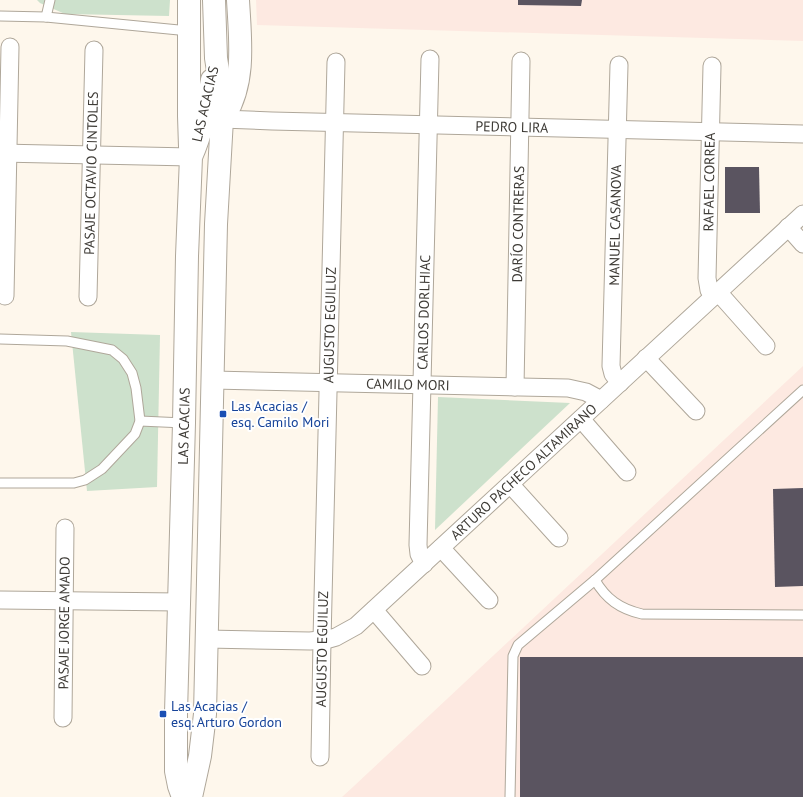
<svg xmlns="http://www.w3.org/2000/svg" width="803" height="797" font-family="'PT Sans',sans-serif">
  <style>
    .industrial { fill: #fde9e1 }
    .green { fill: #cde1cc }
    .building { fill: #5a5460 }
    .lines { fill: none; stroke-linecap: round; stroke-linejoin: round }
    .service-casing { stroke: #afa79a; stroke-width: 11 }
    .minor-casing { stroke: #afa79a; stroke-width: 19 }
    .secondary-casing { stroke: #afa79a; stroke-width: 24 }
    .service { stroke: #fff; stroke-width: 9 }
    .minor { stroke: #fff; stroke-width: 17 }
    .secondary { stroke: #fff; stroke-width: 22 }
    .transit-dot { fill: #1a4fb4; stroke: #fff; stroke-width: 1.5 }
    .labels { text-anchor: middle; stroke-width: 4; stroke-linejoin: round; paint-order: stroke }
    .street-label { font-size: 14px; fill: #3e3b36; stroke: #fff }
    .transit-label { font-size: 14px; fill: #164399; stroke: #fff; text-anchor: start }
  </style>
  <rect width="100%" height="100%" fill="#fef7ec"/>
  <g class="industrial">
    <polygon points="256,0 803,0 803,41 257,25"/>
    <polygon points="803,366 803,797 342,797 354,786"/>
  </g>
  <g class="green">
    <polygon points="37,0 170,0 169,16 65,14 40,3"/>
    <polygon points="71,332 160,335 157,487 87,491"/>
    <polygon points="438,397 570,403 435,530"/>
  </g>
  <g class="building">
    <polygon points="518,0 582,0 581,6 518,5"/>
    <polygon points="725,167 759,167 760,213 725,213"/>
    <polygon points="803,488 803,586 775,587 773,489"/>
    <rect x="520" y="657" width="283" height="140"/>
  </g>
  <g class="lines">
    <defs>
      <g id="service">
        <polyline points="0,16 46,17 189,31"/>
        <polyline points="46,17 50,0"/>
        <polyline points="0,339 67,341 112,350 123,359 132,373 136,388 140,421 135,434 102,469 85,480 74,483 0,483"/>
        <polyline points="140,421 184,423"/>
        <path d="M 595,580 C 606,599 620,609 642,614 L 803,615"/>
        <polyline points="510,797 513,656 518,645 595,580 803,390"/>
      </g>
      <g id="minor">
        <polyline points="619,65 611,366 613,374 620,383"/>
        <polyline points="712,66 707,278 709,290 713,297"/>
        <path id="s1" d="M 222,119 L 272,121 L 803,134"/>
        <polyline points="0,153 191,157"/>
        <polyline points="788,227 803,244"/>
        <polyline points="718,292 766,346"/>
        <polyline points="5,296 10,47"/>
        <path id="s2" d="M 88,297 L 94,50"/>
        <polyline points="646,358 696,411"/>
        <path id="s3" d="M 213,380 L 568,388 L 586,392 L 601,400"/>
        <path id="s4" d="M 515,387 L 521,61"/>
        <polyline points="581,419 627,472"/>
        <polyline points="510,484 559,538"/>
        <polyline points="441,548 489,600"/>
        <path id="s5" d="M 424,564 L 419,554 L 418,545 L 430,59"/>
        <polyline points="0,600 179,602"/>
        <polyline points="374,610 422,666"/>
        <path id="s6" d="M 207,639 L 310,641 L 329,639 L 336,637 L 356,626 L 803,214"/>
        <path id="s7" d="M 63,718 L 65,528"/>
        <path id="s8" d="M 320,757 L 322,640 L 336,62"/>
      </g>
      <g id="secondary">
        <polyline points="189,0 189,116 190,147"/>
        <path d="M 225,115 C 246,81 240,38 238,0"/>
        <path id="s9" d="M 183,797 L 179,786 L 176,771 L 176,713 L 184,423 L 187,256 L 191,157 C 202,132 207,107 212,80"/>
        <polyline points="191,797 200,756 205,714 216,224 222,119 221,90 216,58 214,0"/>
      </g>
    </defs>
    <use href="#service" class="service-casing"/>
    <use href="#minor" class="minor-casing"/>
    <use href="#secondary" class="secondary-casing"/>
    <use href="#service" class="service"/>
    <use href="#minor" class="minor"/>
    <use href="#secondary" class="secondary"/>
  </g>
  <g class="transit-dot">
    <rect x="219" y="410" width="8" height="8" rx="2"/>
    <rect x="159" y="710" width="8" height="8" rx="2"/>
  </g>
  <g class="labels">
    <g class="street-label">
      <text transform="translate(205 104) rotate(-77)" y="5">LAS ACACIAS</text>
      <text dy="5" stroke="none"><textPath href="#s1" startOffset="290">PEDRO LIRA</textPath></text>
      <text dy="5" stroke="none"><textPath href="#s2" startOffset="124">PASAJE OCTAVIO CINTOLES</textPath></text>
      <text transform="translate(709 182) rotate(-89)" y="5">RAFAEL CORREA</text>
      <text dy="5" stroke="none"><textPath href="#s4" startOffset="163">DARÍO CONTRERAS</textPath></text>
      <text transform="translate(615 225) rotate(-89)" y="5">MANUEL CASANOVA</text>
      <text dy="5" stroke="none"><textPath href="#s5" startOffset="253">CARLOS DORLHIAC</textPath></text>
      <text dy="5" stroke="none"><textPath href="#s8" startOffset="432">AUGUSTO EGUILUZ</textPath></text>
      <text dy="5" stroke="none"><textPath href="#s3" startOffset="195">CAMILO MORI</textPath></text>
      <text dy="5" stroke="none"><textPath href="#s9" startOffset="372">LAS ACACIAS</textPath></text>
      <text dy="5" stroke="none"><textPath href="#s6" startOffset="380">ARTURO PACHECO ALTAMIRANO</textPath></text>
      <text dy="5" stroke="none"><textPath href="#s7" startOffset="95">PASAJE JORGE AMADO</textPath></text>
      <text dy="5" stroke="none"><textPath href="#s8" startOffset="108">AUGUSTO EGUILUZ</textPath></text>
    </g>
    <g class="transit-label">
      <text x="231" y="411">Las Acacias /<tspan x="231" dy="16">esq. Camilo Mori</tspan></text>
      <text x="171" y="711">Las Acacias /<tspan x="171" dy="16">esq. Arturo Gordon</tspan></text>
    </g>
  </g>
</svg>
